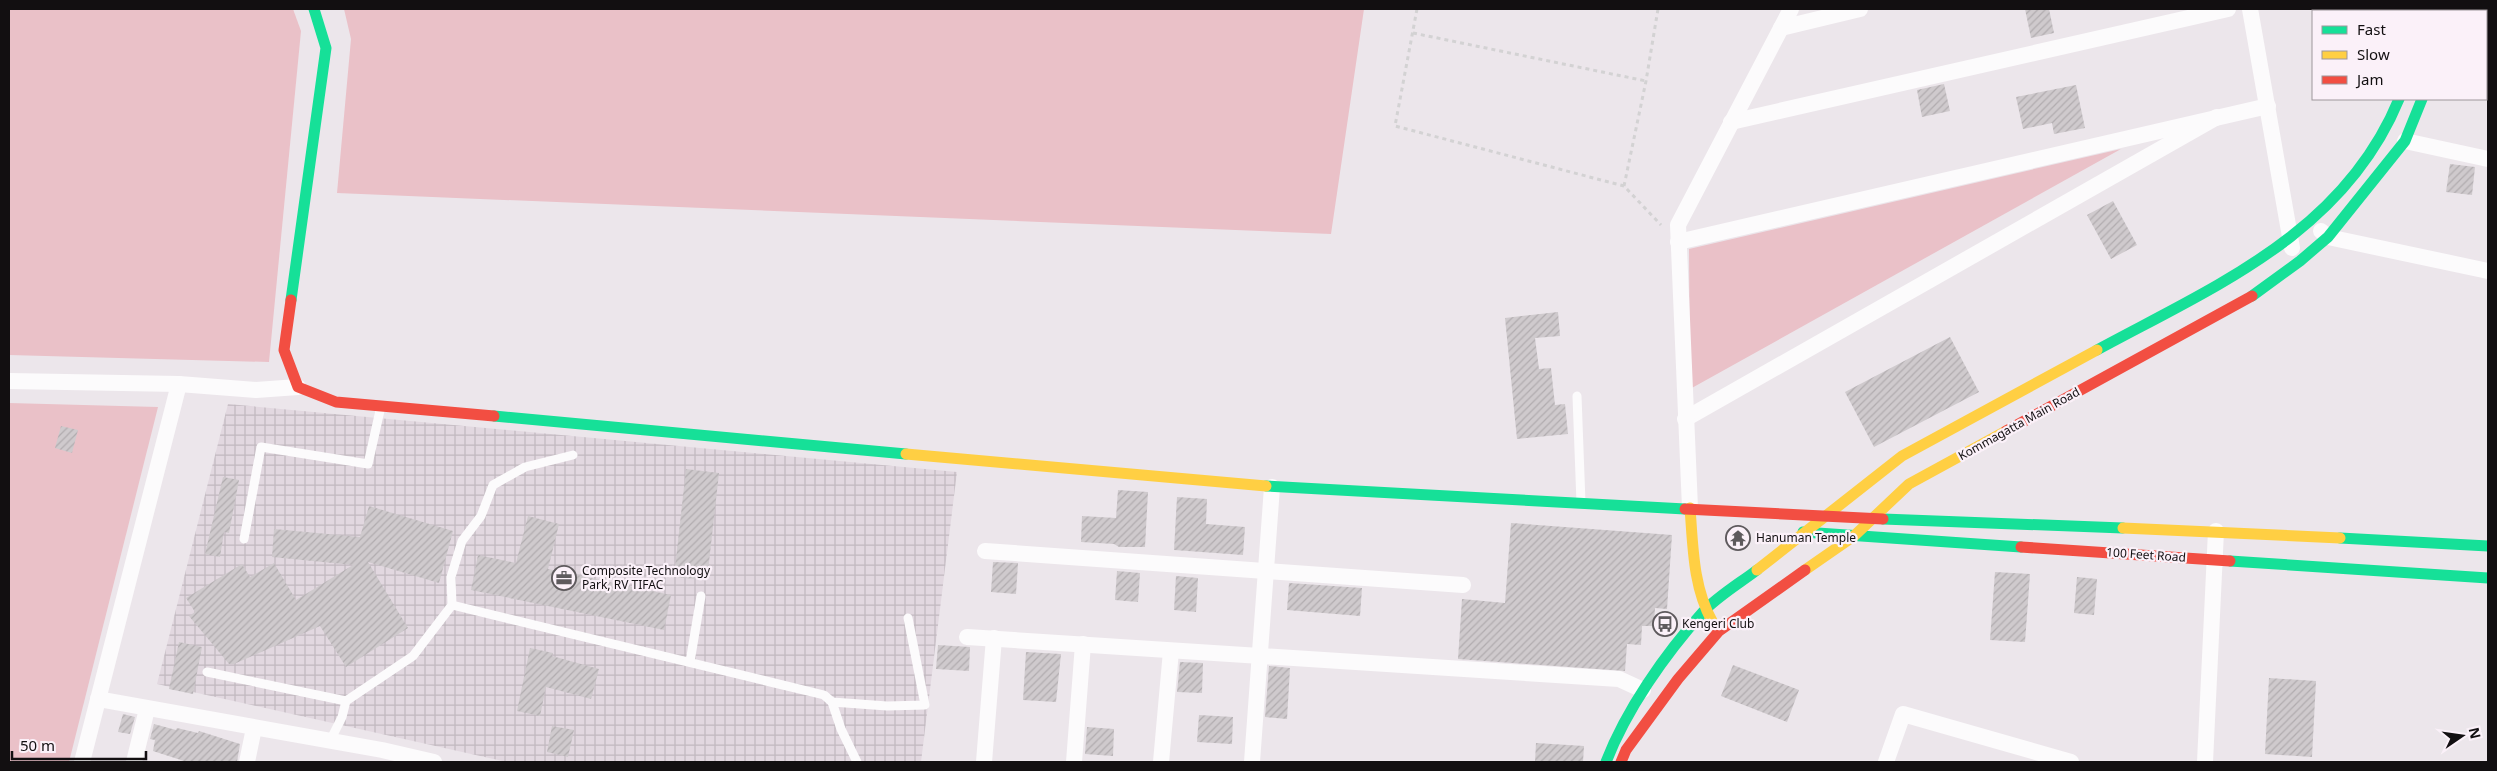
<svg xmlns="http://www.w3.org/2000/svg" width="2497" height="771" font-family="'Noto Sans',sans-serif">
  <style>
    .industrial { fill: url(#industrial-grid) }
    .green { fill: #eac1c8 }
    .building { fill: url(#building-hatch) }
    .lines { fill: none; stroke-linecap: round; stroke-linejoin: round }
    .path { stroke: #d3d2d3; stroke-width: 3; stroke-dasharray: 4 4; stroke-linecap: butt }
    .lane { stroke: #fcfbfc; stroke-width: 9 }
    .street { stroke: #fcfbfc; stroke-width: 16 }
    .fast { stroke: #16e098; stroke-width: 11 }
    .slow { stroke: #ffcf43; stroke-width: 11 }
    .jam { stroke: #f24e42; stroke-width: 11 }
    .labels { text-anchor: middle; stroke-width: 4.5; stroke-linejoin: round; paint-order: stroke }
    .street-label { font-size: 12px; fill: #120f11; stroke: #fbf1f9 }
    .poi-label { font-size: 12px; fill: #120f11; stroke: #fbf1f9; text-anchor: start }
  </style>
  <defs>
    <pattern id="industrial-grid" width="8" height="8" patternUnits="userSpaceOnUse" patternTransform="scale(1.25)"><rect width="8" height="8" fill="#e2d8e0"/><path d="M0 4h8M4 0v8" fill="none" stroke="#c1b8bf"/></pattern>
    <pattern id="building-hatch" width="6" height="6" patternUnits="userSpaceOnUse" patternTransform="scale(1.25)"><rect width="6" height="6" fill="#cfcacd"/><path d="M-1 1l2-2M0 6l6-6M5 7l2-2" fill="none" stroke="#b1acaf"/></pattern>
  </defs>
  <rect width="100%" height="100%" fill="#ece6eb"/>
  <polygon class="industrial" points="228,404 957,472 921,762 507,762 157,684"/>
  <g class="green">
    <polygon points="9,9 293,9 301,31 269,362 9,355"/>
    <polygon points="344,9 1364,9 1331,234 337,193 351,39"/>
    <polygon points="2121,149 1690,389 1689,249"/>
    <polygon points="9,403 158,407 69,762 9,762"/>
  </g>
  <g class="building">
    <polygon points="2025,9 2049,9 2054,33 2031,38"/>
    <polygon points="1944,84 1950,111 1922,117 1917,90"/>
    <polygon points="2076,85 2085,128 2054,134 2052,123 2023,129 2016,97"/>
    <polygon points="2450,164 2475,167 2472,195 2446,192"/>
    <polygon points="2113,201 2137,245 2111,259 2087,215"/>
    <polygon points="1558,312 1560,336 1535,338 1539,369 1551,368 1555,405 1565,404 1568,434 1517,439 1505,318"/>
    <polygon points="1950,337 1979,392 1874,447 1845,392"/>
    <polygon points="61,426 78,430 72,453 55,448"/>
    <polygon points="686,469 719,473 707,580 674,577"/>
    <polygon points="223,477 239,480 229,533 224,532 220,557 205,554"/>
    <polygon points="1118,490 1148,492 1145,547 1119,547 1114,544 1081,542 1082,516 1116,518"/>
    <polygon points="1177,497 1207,499 1206,524 1245,527 1243,555 1174,550"/>
    <polygon points="369,506 453,531 439,583 368,562 408,628 346,667 320,626 234,664 229,664 189,616 195,612 186,598 242,564 250,577 274,563 296,600 353,565 272,557 274,529 360,537"/>
    <polygon points="528,516 559,524 548,569 671,595 664,630 471,590 478,555 516,563"/>
    <polygon points="1511,523 1672,535 1667,609 1655,608 1654,626 1642,626 1641,645 1627,644 1625,671 1458,659 1462,599 1505,603"/>
    <polygon points="993,562 1018,563 1016,594 991,592"/>
    <polygon points="1117,571 1140,573 1138,602 1115,600"/>
    <polygon points="1995,572 2030,574 2025,642 1990,640"/>
    <polygon points="1176,576 1198,578 1196,612 1174,610"/>
    <polygon points="2077,577 2097,579 2094,615 2074,613"/>
    <polygon points="1289,583 1362,588 1360,616 1287,610"/>
    <polygon points="179,642 202,647 193,694 169,689"/>
    <polygon points="938,645 970,647 969,671 936,669"/>
    <polygon points="530,648 553,653 552,656 599,669 591,699 546,687 540,716 517,711"/>
    <polygon points="1026,652 1061,654 1056,702 1023,700"/>
    <polygon points="1180,662 1203,663 1202,693 1177,692"/>
    <polygon points="1733,665 1799,690 1787,722 1721,696"/>
    <polygon points="1269,666 1290,668 1287,719 1265,717"/>
    <polygon points="2269,678 2316,681 2312,757 2265,754"/>
    <polygon points="123,714 135,717 130,734 118,732"/>
    <polygon points="1199,715 1233,717 1232,744 1197,742"/>
    <polygon points="154,724 176,730 177,728 198,733 199,731 240,744 237,762 187,762 153,751 155,740 150,739"/>
    <polygon points="552,726 574,730 568,757 547,752"/>
    <polygon points="1087,727 1114,729 1113,756 1085,754"/>
    <polygon points="1536,743 1584,746 1583,762 1535,762"/>
  </g>
  <g class="lines">
    <g class="path">
      <polyline points="1417,9 1395,126 1624,186 1661,225"/>
      <polyline points="1413,33 1646,81"/>
      <polyline points="1624,186 1646,81 1658,9"/>
    </g>
    <g class="lane">
      <polyline points="1577,396 1581,503"/>
      <polyline points="244,539 261,447 368,464 381,406"/>
      <polyline points="452,605 824,695 832,702 841,729 857,762"/>
      <polyline points="690,662 701,596"/>
      <polyline points="207,672 346,701 413,656 452,605 451,577 462,541 481,516 493,485 525,467 573,455"/>
      <polyline points="832,702 887,706 925,705 908,618"/>
      <polyline points="330,741 342,717 346,701"/>
    </g>
    <g class="street">
      <polyline points="2250,9 2292,248"/>
      <polyline points="1781,28 1860,9"/>
      <polyline points="1731,122 2228,9"/>
      <polyline points="2405,141 2488,159"/>
      <polyline points="2321,231 2328,237 2488,271"/>
      <polyline points="1678,242 2268,106"/>
      <polyline points="9,381 179,384 256,390 298,387"/>
      <polyline points="1685,419 2217,117"/>
      <polyline points="1690,508 1678,225 1791,9"/>
      <polyline points="985,551 1463,585"/>
      <polyline points="967,637 1619,679 1643,690"/>
      <polyline points="98,699 382,750 434,762"/>
      <polyline points="82,762 179,384"/>
      <polyline points="134,762 147,709"/>
      <polyline points="247,762 254,728"/>
      <polyline points="984,762 994,638"/>
      <polyline points="1074,762 1083,644"/>
      <polyline points="1161,762 1171,651"/>
      <polyline points="1252,762 1272,487"/>
      <polyline points="1886,762 1903,714 2071,762"/>
      <polyline points="2205,762 2216,531"/>
    </g>
    <g class="fast">
      <polyline points="2417,11 2418,9"/>
      <polyline points="2443,11 2444,9"/>
      <polyline points="2252,296 2300,261 2328,237 2405,141 2422,99"/>
      <polyline points="291,300 326,48 314,9"/>
      <path d="M 2097,350 C 2215,286 2344,233 2399,99"/>
      <polyline points="494,416 906,454"/>
      <polyline points="1266,486 1685,509"/>
      <polyline points="1883,519 2123,528"/>
      <polyline points="1803,532 2021,547"/>
      <polyline points="2340,538 2488,546"/>
      <polyline points="2230,561 2488,578"/>
      <path d="M 1606,762 C 1626,710 1665,654 1703,612 C 1718,596 1740,583 1757,570"/>
    </g>
    <g class="slow">
      <polyline points="906,454 1266,486"/>
      <path d="M 1690,508 C 1693,546 1693,587 1712,621"/>
      <polyline points="2123,528 2340,538"/>
      <polyline points="1757,570 1902,456 2097,350"/>
      <polyline points="1805,570 1854,536 1909,484 2006,431"/>
    </g>
    <g class="jam">
      <polyline points="291,300 284,350 298,387 336,402 494,416"/>
      <polyline points="2006,431 2252,296"/>
      <polyline points="1685,509 1883,519"/>
      <polyline points="2021,547 2230,561"/>
      <polyline points="1621,762 1626,750 1678,679 1719,631 1805,570"/>
    </g>
  </g>
  <defs>
    <symbol id="temple-ring" viewBox="-11 -11 22 22"><circle r="9.5" fill="#fbf1f9" stroke="#5e5a5d" stroke-width="1.5"/><path d="M0-6L5-2H3V0L6.5 2.5H4V6H1.5V3h-3V6H-4V2.5H-6.5L-3 0V-2H-5Z" fill="#5e5a5d"/></symbol>
    <symbol id="office-ring" viewBox="-11 -11 22 22"><circle r="9.5" fill="#fbf1f9" stroke="#5e5a5d" stroke-width="1.5"/><path d="M-6-3h4V-5.5h4V-3h4V5H-6ZM-1-4.5V-3h2v-1.5ZM-6 0V1H6V0Z" fill="#5e5a5d"/></symbol>
    <symbol id="bus-ring" viewBox="-11 -11 22 22"><circle r="9.5" fill="#fbf1f9" stroke="#5e5a5d" stroke-width="1.5"/><path d="M-5-6H5V4H4V6H2V4H-2V6H-4V4H-5ZM-3.5-4V0h7V-4ZM-3.5 1.2v1.5H-2V1.2ZM2 1.2v1.5H3.5V1.2Z" fill="#5e5a5d"/></symbol>
  </defs>
  <g fill-rule="evenodd">
    <use href="#temple-ring" x="1724" y="524" width="28" height="28"/>
    <use href="#office-ring" x="550" y="564" width="28" height="28"/>
    <use href="#bus-ring" x="1651" y="610" width="28" height="28"/>
  </g>
  <g class="labels">
    <g class="street-label">
      <text transform="translate(2019 424) rotate(-29)" y="4">Kommagatta Main Road</text>
      <text transform="translate(2146 555) rotate(4)" y="4">100 Feet Road</text>
    </g>
    <g class="poi-label">
      <text x="1756" y="542">Hanuman Temple</text>
      <text x="582" y="575">Composite Technology<tspan x="582" dy="14">Park, RV TIFAC</tspan></text>
      <text x="1682" y="628">Kengeri Club</text>
    </g>
  </g>
  <rect width="2497" height="771" fill="none" stroke="#120f11" stroke-width="20"/>
  <rect x="2312" y="10" width="175" height="90" fill="#fbf1f9" stroke="#9e979c"/>
  <rect x="2322" y="26" width="25" height="8" fill="#16e098" stroke="#9e979c"/>
  <text x="2357" y="35" font-size="15" fill="#120f11">Fast</text>
  <rect x="2322" y="51" width="25" height="8" fill="#ffcf43" stroke="#9e979c"/>
  <text x="2357" y="60" font-size="15" fill="#120f11">Slow</text>
  <rect x="2322" y="76" width="25" height="8" fill="#f24e42" stroke="#9e979c"/>
  <text x="2357" y="85" font-size="15" fill="#120f11">Jam</text>
  <g transform="translate(2462 736) rotate(77)" stroke="#fbf1f9" stroke-width="4" paint-order="stroke">
  <path d="M0-4L9 19L0 12L-9 19Z" fill="#120f11"/>
  <text y="-8" font-size="14" font-weight="bold" text-anchor="middle" fill="#120f11">N</text>
  </g>
  <path d="M12 751v8h134v-8" fill="none" stroke="#120f11" stroke-width="2.5"/>
  <text x="20" y="751" font-size="15" fill="#120f11" stroke="#fbf1f9" stroke-width="4" paint-order="stroke">50 m</text>
</svg>
